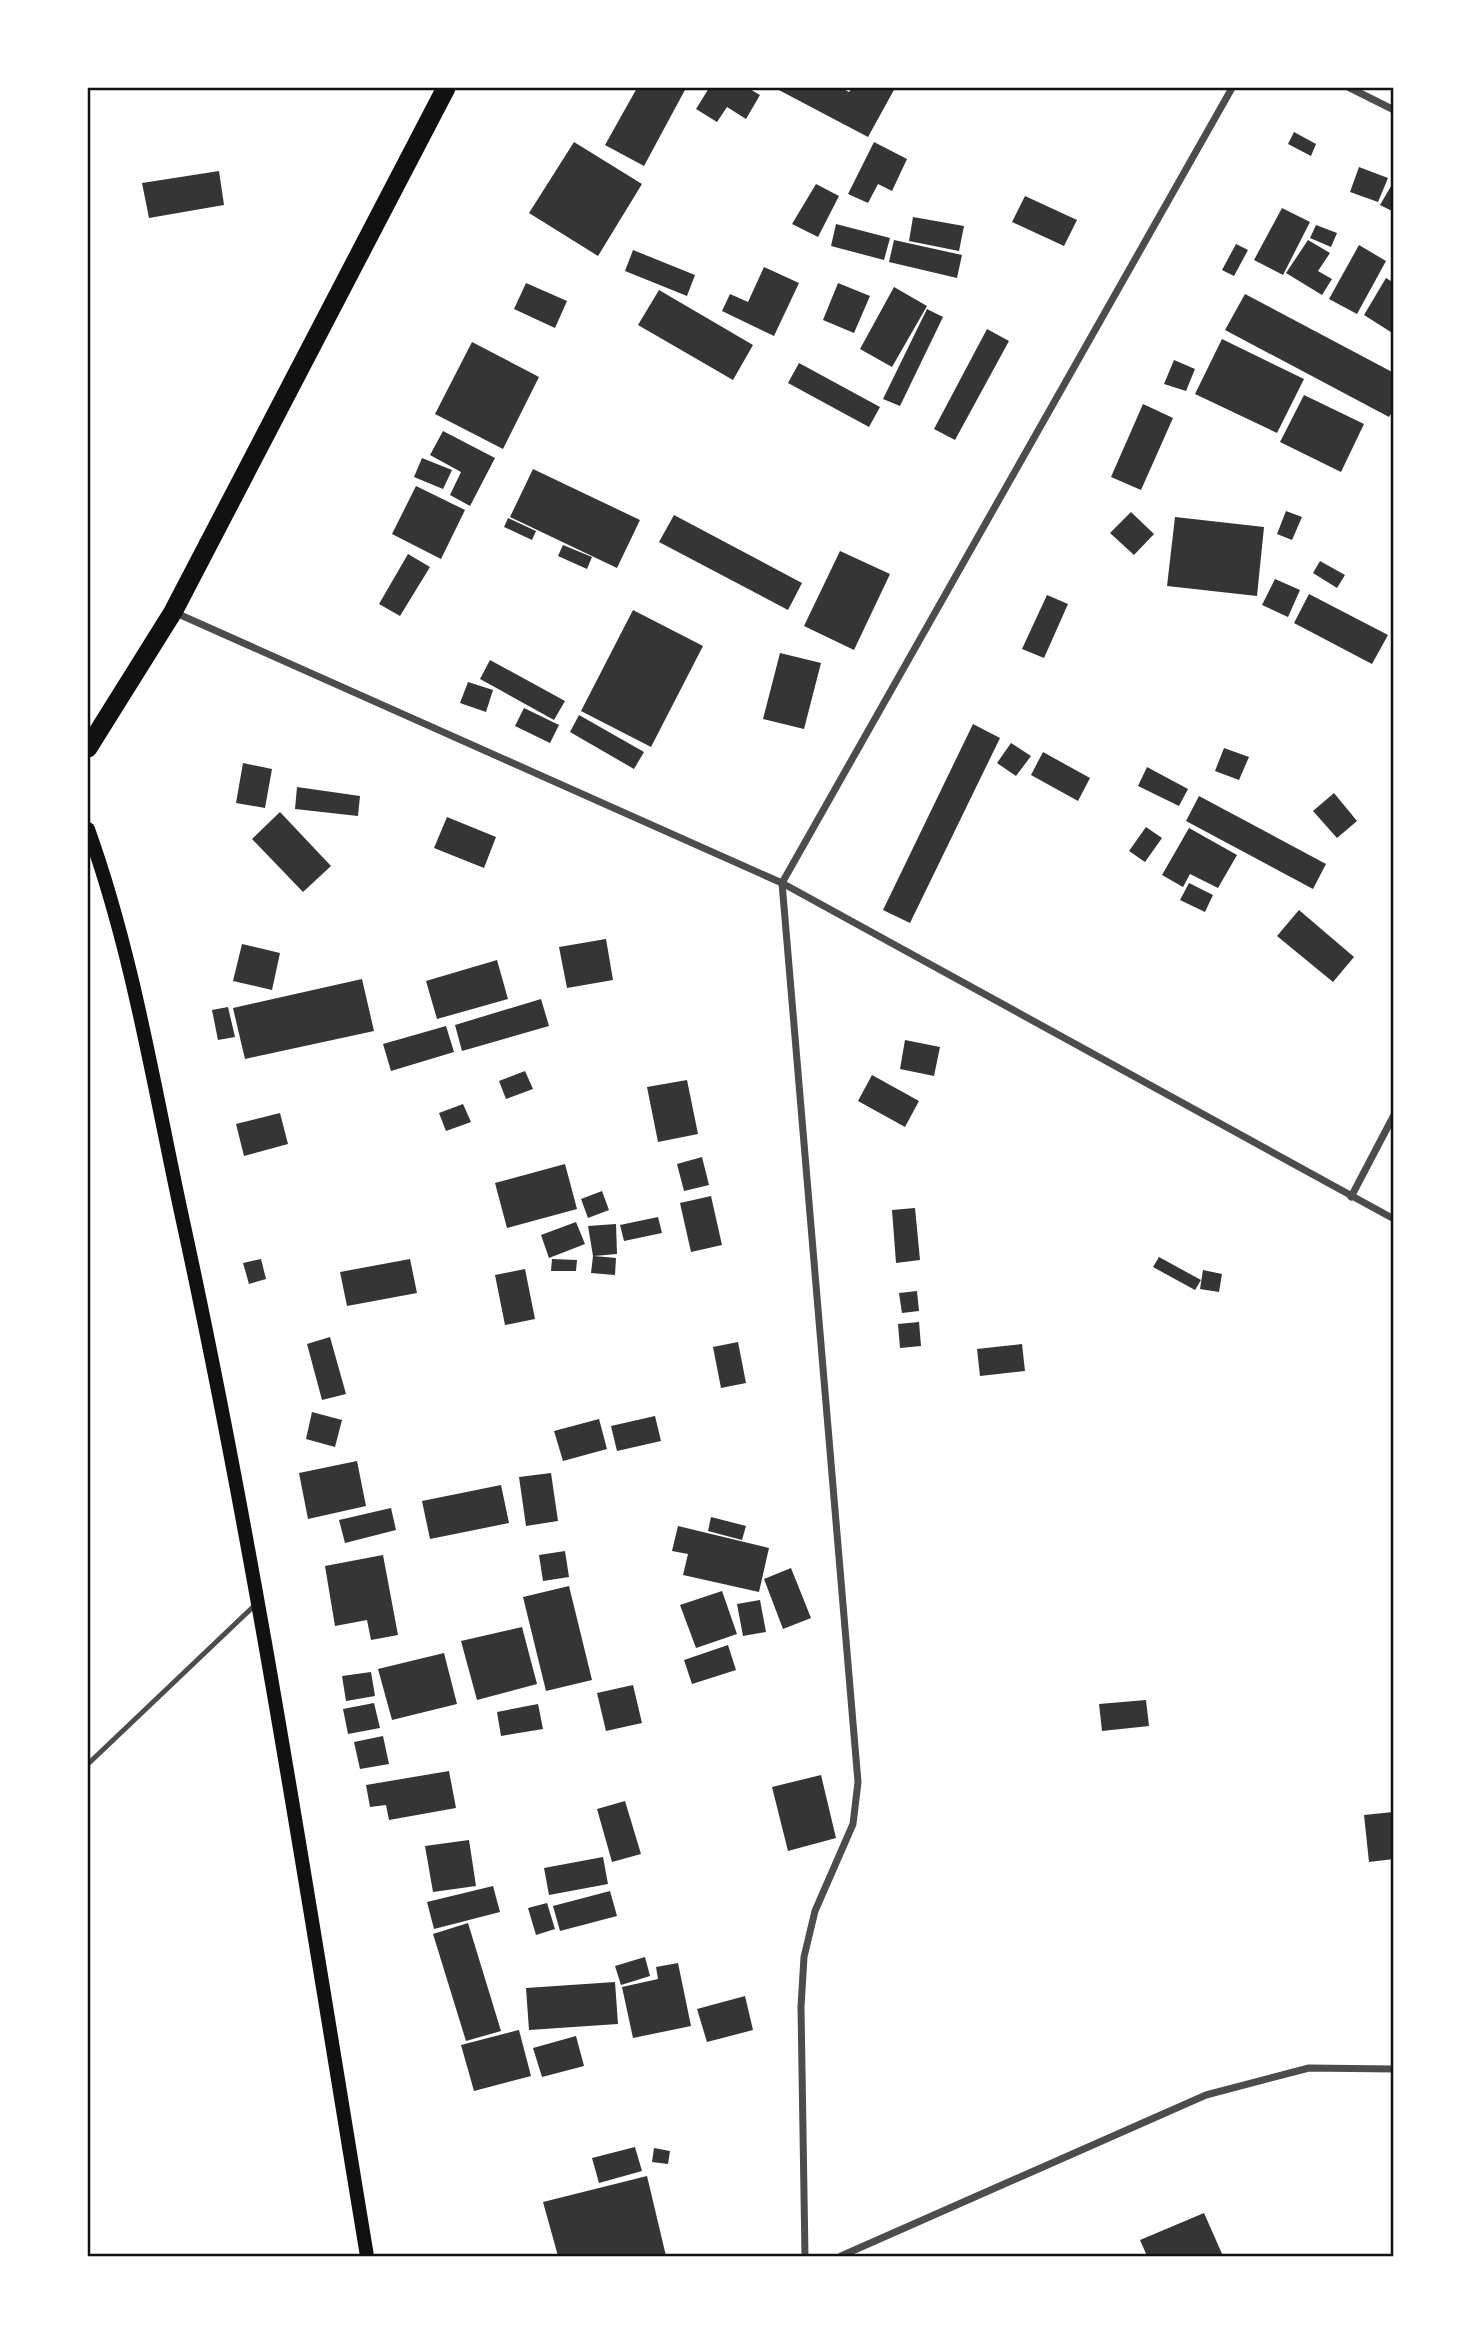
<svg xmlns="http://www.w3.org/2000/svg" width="1481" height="2344" font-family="'Playfair Display',serif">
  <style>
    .building { fill: #353535 }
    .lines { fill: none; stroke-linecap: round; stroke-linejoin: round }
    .service { stroke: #4c4c4c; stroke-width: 5 }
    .minor { stroke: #4c4c4c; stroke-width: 7 }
    .secondary { stroke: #111; stroke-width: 14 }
    .trunk { stroke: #111; stroke-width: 19 }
    .neatline { fill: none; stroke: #111; stroke-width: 2.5 }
  </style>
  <rect width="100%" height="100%" fill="#fff"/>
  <g class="building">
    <polygon points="637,88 686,88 644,166 605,145"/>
    <polygon points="709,88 748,88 760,95 746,119 727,107 717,122 696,109"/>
    <polygon points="775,88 842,88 849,92 852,88 895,88 868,137"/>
    <polygon points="1294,132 1316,144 1311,156 1288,144"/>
    <polygon points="574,142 642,184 598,256 529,213"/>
    <polygon points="874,142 907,159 892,191 878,184 868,203 848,194"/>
    <polygon points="1359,167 1388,178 1378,202 1350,192"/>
    <polygon points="219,171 224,205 149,218 142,183"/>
    <polygon points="1394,181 1394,212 1380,205"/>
    <polygon points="816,184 839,196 818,237 792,224"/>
    <polygon points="1025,196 1077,220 1064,246 1012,222"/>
    <polygon points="1282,208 1310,222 1283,275 1254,260"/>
    <polygon points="913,217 964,226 959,251 909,241"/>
    <polygon points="836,224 890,238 884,260 831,246"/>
    <polygon points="1316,225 1337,233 1331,247 1310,238"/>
    <polygon points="894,240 962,255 957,278 889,262"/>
    <polygon points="1308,240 1330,253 1318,271 1332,279 1322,295 1286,273"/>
    <polygon points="1236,244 1248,250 1234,276 1222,270"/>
    <polygon points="1359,245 1386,261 1357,314 1329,299"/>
    <polygon points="633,250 695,275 687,296 625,271"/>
    <polygon points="764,267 799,283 774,336 722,311 730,294 748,302"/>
    <polygon points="1386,278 1394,283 1394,334 1364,315"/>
    <polygon points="526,283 567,301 555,328 514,309"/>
    <polygon points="838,283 870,296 854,333 823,320"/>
    <polygon points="894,287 927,306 892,367 860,349"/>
    <polygon points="659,290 753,345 733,380 638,325"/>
    <polygon points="1245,294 1394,373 1394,409 1389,417 1225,330"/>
    <polygon points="927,309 943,317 900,406 883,399"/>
    <polygon points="987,329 1009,341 955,440 934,429"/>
    <polygon points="1222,339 1304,379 1277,433 1195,394"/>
    <polygon points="472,342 539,377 503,449 435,414"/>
    <polygon points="1174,360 1195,369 1186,391 1164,384"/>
    <polygon points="799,363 880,407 869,427 788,383"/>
    <polygon points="1304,395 1364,424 1341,472 1280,442"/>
    <polygon points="1143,404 1173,418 1141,490 1111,477"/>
    <polygon points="443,431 495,458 470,506 450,495 461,472 430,455"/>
    <polygon points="422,458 452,470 443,489 414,477"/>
    <polygon points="533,469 640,520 617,568 510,517"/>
    <polygon points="416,486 465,510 441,559 392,534"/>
    <polygon points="1286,511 1302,517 1292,540 1277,534"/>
    <polygon points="1131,512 1154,534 1134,555 1110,533"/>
    <polygon points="674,515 802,583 788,610 659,542"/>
    <polygon points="1175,517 1264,527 1257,596 1167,586"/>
    <polygon points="508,518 536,531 532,540 504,527"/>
    <polygon points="563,545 592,557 587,569 558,556"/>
    <polygon points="840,551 890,574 854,650 804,626"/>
    <polygon points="408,554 430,567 400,616 379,604"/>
    <polygon points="1320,561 1345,575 1337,588 1313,573"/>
    <polygon points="1275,579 1300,590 1288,617 1262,605"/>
    <polygon points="1309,594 1388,635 1372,664 1294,623"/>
    <polygon points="1047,595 1068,604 1044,658 1022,649"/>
    <polygon points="633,610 703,646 651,747 581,711"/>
    <polygon points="780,653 821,663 804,729 763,719"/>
    <polygon points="490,660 565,701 554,720 480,679"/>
    <polygon points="468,682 493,690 486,712 460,703"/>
    <polygon points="524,708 559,725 550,743 515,726"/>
    <polygon points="579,715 644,752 634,769 570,732"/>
    <polygon points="973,724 1000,738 910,923 883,910"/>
    <polygon points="1011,743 1031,756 1016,776 997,763"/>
    <polygon points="1224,748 1249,757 1239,780 1215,771"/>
    <polygon points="1043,752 1090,778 1078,801 1031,775"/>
    <polygon points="243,763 272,769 265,808 236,803"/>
    <polygon points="1147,767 1188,789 1179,806 1138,786"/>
    <polygon points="297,787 360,796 358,816 295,809"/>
    <polygon points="1334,793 1357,821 1337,838 1313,811"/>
    <polygon points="1199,796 1326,864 1313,889 1186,821"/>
    <polygon points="280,812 331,866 303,892 252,839"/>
    <polygon points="447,817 496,837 484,868 434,848"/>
    <polygon points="1146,827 1162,838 1145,862 1129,851"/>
    <polygon points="1189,828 1237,855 1218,888 1190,874 1183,887 1162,875"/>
    <polygon points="1189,883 1213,895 1205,912 1180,900"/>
    <polygon points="1299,910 1354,957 1333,982 1277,936"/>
    <polygon points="606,939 613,980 567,988 559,947"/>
    <polygon points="242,944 280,953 272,990 233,981"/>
    <polygon points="497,960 508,999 437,1019 426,981"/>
    <polygon points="362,979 374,1031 245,1059 233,1008"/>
    <polygon points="541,999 549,1026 462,1051 455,1025"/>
    <polygon points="228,1007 235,1037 218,1040 212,1010"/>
    <polygon points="446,1026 454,1052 391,1071 383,1044"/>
    <polygon points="905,1040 940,1047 934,1076 900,1069"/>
    <polygon points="525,1071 533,1089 506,1099 499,1081"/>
    <polygon points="872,1075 919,1101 905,1127 858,1101"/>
    <polygon points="687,1080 698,1134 658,1142 647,1087"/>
    <polygon points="463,1104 471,1122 446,1131 439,1113"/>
    <polygon points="280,1113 288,1144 244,1156 236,1124"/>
    <polygon points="702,1157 709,1185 684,1191 677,1164"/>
    <polygon points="565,1164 577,1209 507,1228 495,1183"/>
    <polygon points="602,1191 609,1210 588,1218 581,1199"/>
    <polygon points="711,1196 722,1245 691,1252 680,1203"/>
    <polygon points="915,1208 920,1260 896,1263 892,1210"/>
    <polygon points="658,1217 662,1233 624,1241 620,1225"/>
    <polygon points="576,1222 585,1244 549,1258 541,1235"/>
    <polygon points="616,1224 617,1254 594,1256 616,1258 615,1275 591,1273 593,1256 588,1226"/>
    <polygon points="1159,1257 1201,1280 1195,1290 1153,1267"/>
    <polygon points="261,1259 266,1279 249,1284 243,1263"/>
    <polygon points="410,1259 417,1293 347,1306 340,1272"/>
    <polygon points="552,1259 577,1260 576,1271 551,1271"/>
    <polygon points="525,1269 535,1319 505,1325 495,1275"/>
    <polygon points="1203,1270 1222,1274 1219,1292 1200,1289"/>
    <polygon points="917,1291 919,1311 902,1313 899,1293"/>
    <polygon points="919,1322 921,1346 900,1348 898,1324"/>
    <polygon points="330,1337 346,1394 322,1400 307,1344"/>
    <polygon points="738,1342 746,1383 721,1388 713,1347"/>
    <polygon points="1022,1344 1025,1371 980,1376 977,1349"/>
    <polygon points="312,1412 342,1420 335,1447 306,1439"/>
    <polygon points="655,1416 661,1441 617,1451 611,1426"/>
    <polygon points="599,1419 607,1449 563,1461 554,1431"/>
    <polygon points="357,1461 366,1506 308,1519 299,1473"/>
    <polygon points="551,1473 558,1521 526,1526 519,1477"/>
    <polygon points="501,1485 509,1523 430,1539 422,1501"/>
    <polygon points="391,1508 396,1530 345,1543 339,1520"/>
    <polygon points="711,1517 746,1526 742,1540 708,1531"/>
    <polygon points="678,1526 769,1548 759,1592 683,1575 688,1554 672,1551"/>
    <polygon points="565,1551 569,1577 543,1581 539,1555"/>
    <polygon points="383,1555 398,1635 371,1640 367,1620 335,1626 325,1566"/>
    <polygon points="791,1568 811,1618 783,1629 764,1579"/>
    <polygon points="569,1586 592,1680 546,1691 523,1597"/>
    <polygon points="722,1591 737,1634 696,1648 680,1605"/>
    <polygon points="760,1600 766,1632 743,1636 737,1604"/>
    <polygon points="522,1627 537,1684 477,1700 461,1641"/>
    <polygon points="728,1645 736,1670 692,1684 684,1660"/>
    <polygon points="444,1653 457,1704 392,1720 378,1669"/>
    <polygon points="371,1672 375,1696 346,1701 342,1676"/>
    <polygon points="633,1685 642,1723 606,1731 597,1693"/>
    <polygon points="1146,1700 1149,1726 1102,1731 1099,1704"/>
    <polygon points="374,1703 380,1728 348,1734 343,1709"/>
    <polygon points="538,1704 543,1729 501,1736 497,1712"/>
    <polygon points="383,1736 389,1764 360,1769 354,1742"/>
    <polygon points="449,1771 456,1808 389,1820 386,1805 370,1807 366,1785"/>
    <polygon points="821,1775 836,1838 788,1851 772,1787"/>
    <polygon points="625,1801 641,1854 612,1862 597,1809"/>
    <polygon points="1393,1812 1394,1859 1369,1862 1364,1815"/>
    <polygon points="469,1840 476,1886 433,1892 425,1846"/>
    <polygon points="603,1857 608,1884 549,1895 544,1868"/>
    <polygon points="493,1886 500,1912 434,1929 427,1902"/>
    <polygon points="610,1891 617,1916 560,1931 553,1906"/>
    <polygon points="547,1903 555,1929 536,1935 528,1908"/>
    <polygon points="468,1923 501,2031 466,2041 433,1934"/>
    <polygon points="645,1957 650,1976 621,1985 615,1966"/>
    <polygon points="678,1963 691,2026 633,2038 622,1987 658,1979 656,1967"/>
    <polygon points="615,1982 618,2024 529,2030 526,1988"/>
    <polygon points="745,1996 753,2030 707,2042 697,2009"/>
    <polygon points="519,2030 531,2076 474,2091 461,2045"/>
    <polygon points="576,2036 584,2066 542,2077 533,2048"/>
    <polygon points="635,2147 642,2171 599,2183 592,2158"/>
    <polygon points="654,2148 670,2151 668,2164 652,2162"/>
    <polygon points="647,2176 666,2256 558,2256 543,2202"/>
    <polygon points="1204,2213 1223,2256 1147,2256 1140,2240"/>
  </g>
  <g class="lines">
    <polyline class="service" points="88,1764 255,1605"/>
    <g class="minor">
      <polyline points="1350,88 1394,110"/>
      <polyline points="176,613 782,883 1394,1219"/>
      <polyline points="1351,1197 1394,1115"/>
      <polyline points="805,2256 801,2007 804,1957 815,1911 853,1824 858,1782 782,883 1232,88"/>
      <polyline points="841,2256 1206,2095 1309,2068 1394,2069"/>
    </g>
    <path class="secondary" d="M 88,829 C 134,957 155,1094 184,1226 C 258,1567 310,1913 367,2256"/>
    <polyline class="trunk" points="88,748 173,612 446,88"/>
  </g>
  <rect width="1481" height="2344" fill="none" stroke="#ffffff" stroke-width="178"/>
  <rect x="89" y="89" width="1303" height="2166" class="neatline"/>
</svg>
